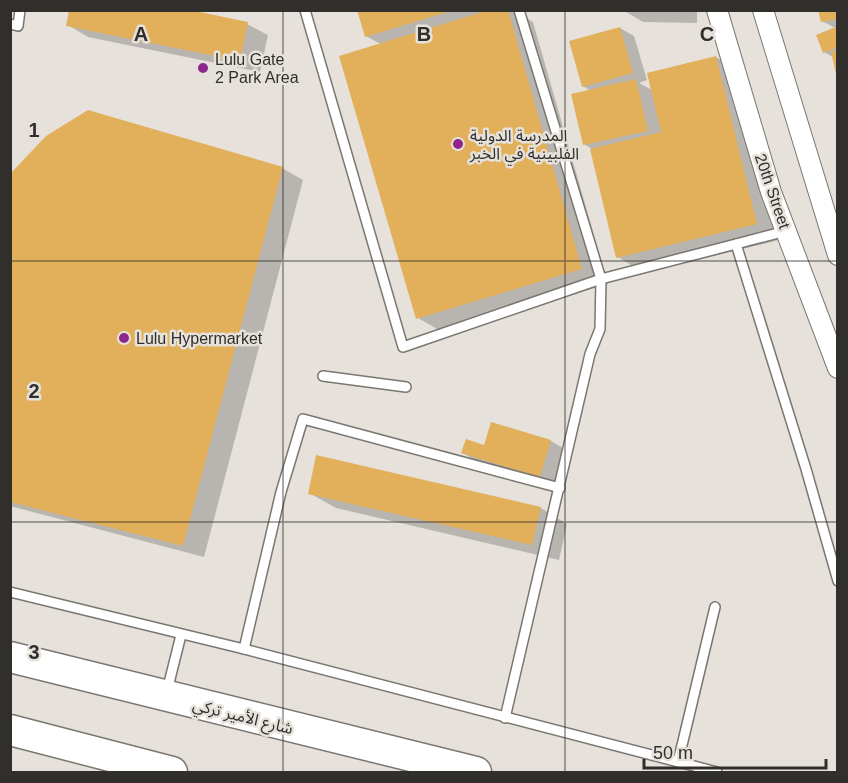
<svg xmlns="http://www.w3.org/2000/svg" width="848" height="783" font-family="Arial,'Noto Sans Arabic',sans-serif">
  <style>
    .shadow { fill: #0003 }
    .building { fill: #e2af5b }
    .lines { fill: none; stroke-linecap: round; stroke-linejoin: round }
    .service-casing { stroke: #7a7670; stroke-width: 12 }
    .minor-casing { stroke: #7a7670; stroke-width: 22 }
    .primary-casing { stroke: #7a7670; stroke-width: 33 }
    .service { stroke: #fff; stroke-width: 9 }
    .minor { stroke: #fff; stroke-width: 20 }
    .primary { stroke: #fff; stroke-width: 30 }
    .grid { fill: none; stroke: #312f2c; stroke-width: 1.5; stroke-opacity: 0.55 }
    .poi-dot { fill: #8e278c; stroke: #e6e2db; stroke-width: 2 }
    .labels { text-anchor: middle; stroke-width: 5; stroke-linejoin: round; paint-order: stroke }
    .poi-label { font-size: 16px; fill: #312f2c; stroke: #e6e2db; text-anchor: start }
    .street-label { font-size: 16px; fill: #312f2c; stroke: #e6e2db }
    .grid-label { font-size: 20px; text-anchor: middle; font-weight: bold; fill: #312f2c; stroke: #e6e2db; stroke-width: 5; stroke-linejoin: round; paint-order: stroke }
  </style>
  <rect width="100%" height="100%" fill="#e6e2db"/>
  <g class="shadow">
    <polygon points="359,10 512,10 533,22 608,284 444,333 418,318 382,45 366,36"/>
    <polygon points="623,10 697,10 697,23 643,22"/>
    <polygon points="838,10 838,75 833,57 824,52 835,28 822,21"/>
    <polygon points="247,24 268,35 260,72 88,37 68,25"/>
    <polygon points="620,28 634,36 647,80 639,83 652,90 716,57 743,73 783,239 644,273 618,257 592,149 584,144 591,91 583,86"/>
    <polygon points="282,168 303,180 204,557 10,506 10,176"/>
    <polygon points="551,441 571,453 561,488 483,465 463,453 485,447"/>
    <polygon points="318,457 541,508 567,524 559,560 336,508 309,493"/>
  </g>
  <g class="building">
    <polygon points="69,10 190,10 248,22 240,61 66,26"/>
    <polygon points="357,10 451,10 451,11 365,37"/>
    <polygon points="489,10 508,10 582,269 416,319 339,56"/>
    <polygon points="818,10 838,10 838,19 821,22"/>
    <polygon points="838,26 838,47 823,53 816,35"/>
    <polygon points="620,27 633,73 582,87 569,41"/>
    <polygon points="838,50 838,78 837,78 831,52"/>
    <polygon points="716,56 757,224 616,258 590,149 661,132 647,73"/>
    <polygon points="636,79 648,131 583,145 571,94"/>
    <polygon points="88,110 283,167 183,546 10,502 10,174 46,136"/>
    <polygon points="491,422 551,440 540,477 461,453 466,439 484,445"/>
    <polygon points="316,455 541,507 532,545 308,494"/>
  </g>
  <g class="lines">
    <defs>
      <g id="service">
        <polyline points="305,10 403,347 601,279 736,244 806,469 838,581"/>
        <polyline points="10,24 18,26 20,10"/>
        <polyline points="736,244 786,231"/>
        <polyline points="323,376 406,387"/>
        <polyline points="10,592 244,649 717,772"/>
        <polyline points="244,649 281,492 303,419 560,488"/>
        <polyline points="167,691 181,635"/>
        <polyline points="505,718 590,354 600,329 601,279 519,10"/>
        <polyline points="678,762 715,607"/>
      </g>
      <g id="minor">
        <polyline points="717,10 771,192 838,368"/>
        <polyline points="763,10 838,255"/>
      </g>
      <g id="primary">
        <polyline points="10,657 476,772"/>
        <polyline points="10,730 172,772"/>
      </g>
    </defs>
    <use href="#service" class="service-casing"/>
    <use href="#minor" class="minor-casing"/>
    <use href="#primary" class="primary-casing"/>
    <use href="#service" class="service"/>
    <use href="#minor" class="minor"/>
    <use href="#primary" class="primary"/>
  </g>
  <path class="grid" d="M 283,10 L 283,772M 565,10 L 565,772M 10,261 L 838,261M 10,522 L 838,522"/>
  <g class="poi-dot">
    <circle cx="203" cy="68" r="6"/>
    <circle cx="458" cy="144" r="6"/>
    <circle cx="124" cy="338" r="6"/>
  </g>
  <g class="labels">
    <g class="poi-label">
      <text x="215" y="65">Lulu Gate<tspan x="215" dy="18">2 Park Area</tspan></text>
      <text x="470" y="141">المدرسة الدولية<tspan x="470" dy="18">الفلبينية في الخبر</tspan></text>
      <text x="136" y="344">Lulu Hypermarket</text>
    </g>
    <g class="street-label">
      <text transform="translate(773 191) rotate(71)" y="6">20th Street</text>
      <text transform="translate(243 716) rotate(14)" y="6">شارع الأمير تركي</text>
    </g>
  </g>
  <g class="grid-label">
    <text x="141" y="41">A</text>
    <text x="424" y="41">B</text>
    <text x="707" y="41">C</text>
    <text x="34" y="137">1</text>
    <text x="34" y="398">2</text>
    <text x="34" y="659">3</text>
  </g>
  <rect width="848" height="783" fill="none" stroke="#312f2c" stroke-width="24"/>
  <path d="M644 759v9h182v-9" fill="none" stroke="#312f2c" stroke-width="3"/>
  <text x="653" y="759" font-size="18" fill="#312f2c" stroke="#e6e2db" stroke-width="4.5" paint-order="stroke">50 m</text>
</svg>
